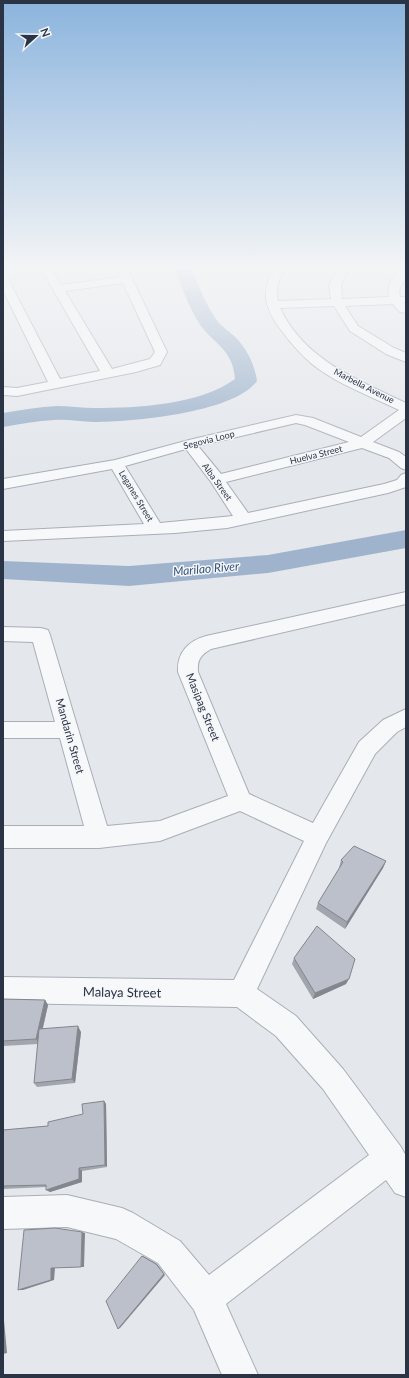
<svg xmlns="http://www.w3.org/2000/svg" width="409" height="1378" font-family="Lato,sans-serif">
  <style>
    .lines { fill: none; stroke-linecap: round; stroke-linejoin: round }
    .river { fill: #9fb4cc; fill-rule: evenodd }
    .street-casing { stroke: #a9aeb7; stroke-width: 2 }
    .street { fill: #f7f8fa; fill-rule: evenodd }
    .wall { fill: #a1a5ae }
    .shaded-wall { fill: #83868d }
    .building { fill: #bbc0ca; stroke: #83868d }
    .labels { text-anchor: middle; stroke-width: 3; stroke-linejoin: round; paint-order: stroke }
    .far-street-label { font-size: 9px; fill: #2b3445; stroke: #f4f6f9 }
    .street-label { font-size: 11px; fill: #2b3445; stroke: #f4f6f9 }
    .water-label { font-size: 12px; font-style: italic; fill: #34527a; stroke: #f4f6f9 }
    .near-street-label { font-size: 13px; fill: #2b3445; stroke: #f4f6f9 }
  </style>
  <rect width="100%" height="100%" fill="#e4e7ec"/>
  <g class="lines">
    <g class="river">
      <path d="M 174,266 L 190,266 C 198,282 204,301 214,316 C 220,327 230,331 238,340 C 248,351 255,366 257,381 C 234,413 132,422 94,422 C 81,422 68,419 54,420 C 37,421 20,424 3,427 L 3,413 C 21,410 39,407 57,406 C 70,406 82,408 94,408 C 137,408 200,405 235,379 C 233,346 209,343 196,318 C 187,302 180,283 174,266 Z"/>
      <polygon points="406,530 406,548 268,573 129,586 3,579 3,561 129,566 268,555"/>
    </g>
    <defs>
      <g id="street">
        <path d="M 45,266 L 60,266 L 54,270 L 53,272 L 61,285 L 121,277 L 116,266 L 126,266 L 167,352 L 160,365 L 136,372 L 17,396 L 3,395 L 3,387 L 17,388 L 48,382 L 3,290 L 3,276 L 8,279 L 60,379 L 100,371 L 43,272 ZM 123,283 L 155,352 L 150,359 L 112,369 L 65,291 Z"/>
        <path d="M 276,266 L 286,266 C 279,277 275,288 278,301 L 331,299 L 329,285 L 339,266 L 349,266 L 341,285 L 342,299 L 389,297 C 386,287 395,269 406,267 L 406,277 L 399,290 L 400,297 L 406,297 L 406,303 L 404,303 L 406,305 L 406,313 L 400,312 L 393,304 L 345,306 L 358,326 L 394,348 L 406,353 L 406,362 L 386,354 L 350,331 L 334,306 L 280,308 C 304,360 358,380 406,403 L 406,418 L 373,442 L 399,452 L 406,457 L 406,470 L 401,468 L 389,458 L 362,448 L 226,482 L 248,513 L 384,484 L 397,480 L 401,475 L 406,473 L 406,487 L 388,493 L 227,528 L 175,533 L 3,541 L 3,531 L 144,524 L 112,469 L 3,489 L 3,479 L 115,460 L 189,440 L 296,415 L 313,418 L 361,437 L 399,410 C 370,396 337,384 312,364 C 300,354 290,342 281,330 C 264,307 260,291 276,266 ZM 296,423 L 305,425 L 349,442 L 221,474 L 198,446 ZM 186,449 L 211,482 L 233,516 L 160,523 L 125,466 Z"/>
        <path d="M 406,592 L 406,604 L 211,649 C 201,655 197,659 198,672 L 249,794 L 313,823 L 359,742 L 383,720 L 406,709 L 406,727 L 397,732 L 375,754 L 326,843 L 257,989 L 296,1016 L 343,1069 L 401,1147 L 406,1156 L 406,1197 L 395,1193 L 386,1180 L 226,1304 L 258,1375 L 222,1375 L 194,1310 L 158,1263 L 116,1239 L 67,1227 L 3,1229 L 3,1197 L 67,1195 L 122,1208 L 133,1213 L 180,1241 L 209,1275 L 369,1155 L 323,1089 L 276,1036 L 237,1007 L 3,1003 L 3,977 L 234,980 L 304,841 L 240,811 L 160,841 L 99,848 L 3,848 L 3,826 L 84,826 L 60,738 L 3,738 L 3,722 L 55,722 L 33,642 L 3,641 L 3,627 L 41,628 L 48,630 L 50,635 L 107,826 L 160,821 L 228,796 L 178,672 C 177,653 188,641 206,636 Z"/>
      </g>
    </defs>
    <use href="#street" class="street-casing"/>
    <use href="#street" class="street"/>
  </g>
  <g class="wall">
    <polygon points="341,860 386,861 383,868 345,929 316,909 318,903 340,868 339,868"/>
    <polygon points="294,958 346,984 313,999 292,964"/>
    <polygon points="3,999 45,1000 48,1005 43,1028 81,1032 75,1083 37,1087 34,1083 38,1044 3,1046"/>
    <polygon points="104,1101 106,1104 107,1167 82,1171 82,1182 50,1192 46,1187 3,1189 3,1130 48,1126 83,1114"/>
  </g>
  <g class="shaded-wall">
    <polygon points="386,861 383,868 345,929 347,922"/>
    <polygon points="349,979 346,984 313,999 315,993"/>
    <polygon points="45,1000 48,1005 39,1044 36,1039"/>
    <polygon points="78,1026 81,1032 75,1083 72,1079"/>
    <polygon points="104,1101 106,1104 107,1167 105,1165"/>
    <polygon points="79,1168 82,1171 82,1182 50,1192 46,1190"/>
    <polygon points="82,1232 85,1233 84,1267 81,1267"/>
    <polygon points="143,1256 157,1264 165,1275 120,1328 118,1329"/>
    <polygon points="51,1268 55,1268 54,1280 23,1290 18,1290"/>
    <polygon points="3,1309 7,1353 3,1354"/>
  </g>
  <g class="building">
    <polygon points="354,846 386,861 347,922 318,903 343,862 341,860"/>
    <polygon points="317,926 355,959 349,979 315,993 294,958"/>
    <polygon points="3,999 45,1000 36,1039 3,1041"/>
    <polygon points="78,1026 72,1079 34,1083 39,1029"/>
    <polygon points="104,1101 105,1165 79,1168 79,1179 46,1190 46,1185 3,1186 3,1130 48,1126 48,1122 83,1114 82,1104"/>
    <polygon points="55,1228 82,1232 81,1267 51,1268 51,1280 18,1290 24,1230"/>
    <polygon points="142,1256 156,1264 164,1274 118,1329 106,1301"/>
  </g>
  <linearGradient id="sky" x2="0" y2="1"><stop stop-color="#8bb4dd"/><stop offset="0.58" stop-color="#f3f4f6"/><stop offset="1" stop-color="#f3f4f6" stop-opacity="0"/></linearGradient>
  <rect width="409" height="459" fill="url(#sky)"/>
  <g class="labels">
    <g class="far-street-label">
      <text transform="translate(364 386) rotate(27)" y="3">Marbella Avenue</text>
      <text transform="translate(209 440) rotate(-14)" y="3">Segovia Loop</text>
      <text transform="translate(316 455) rotate(-14)" y="3">Huelva Street</text>
      <text transform="translate(217 482) rotate(54)" y="3">Alba Street</text>
      <text transform="translate(136 496) rotate(59)" y="3">Leganes Street</text>
    </g>
    <g class="street-label">
      <text transform="translate(203 707) rotate(68)" y="4">Masipag Street</text>
      <text transform="translate(70 736) rotate(74)" y="4">Mandarin Street</text>
    </g>
    <g class="water-label">
      <text transform="translate(206 569) rotate(-5)" y="4">Marilao River</text>
    </g>
    <g class="near-street-label">
      <text transform="translate(122 992) rotate(1)" y="5">Malaya Street</text>
    </g>
  </g>
  <rect width="409" height="1378" fill="none" stroke="#2b3445" stroke-width="8"/>
  <g transform="translate(36 36) rotate(69)" stroke="#f4f6f9" stroke-width="3" paint-order="stroke">
  <path d="M0-3L7 15L0 10L-7 15Z" fill="#2b3445"/>
  <text y="-6" font-size="11" font-weight="bold" text-anchor="middle" fill="#2b3445">N</text>
  </g>
</svg>
